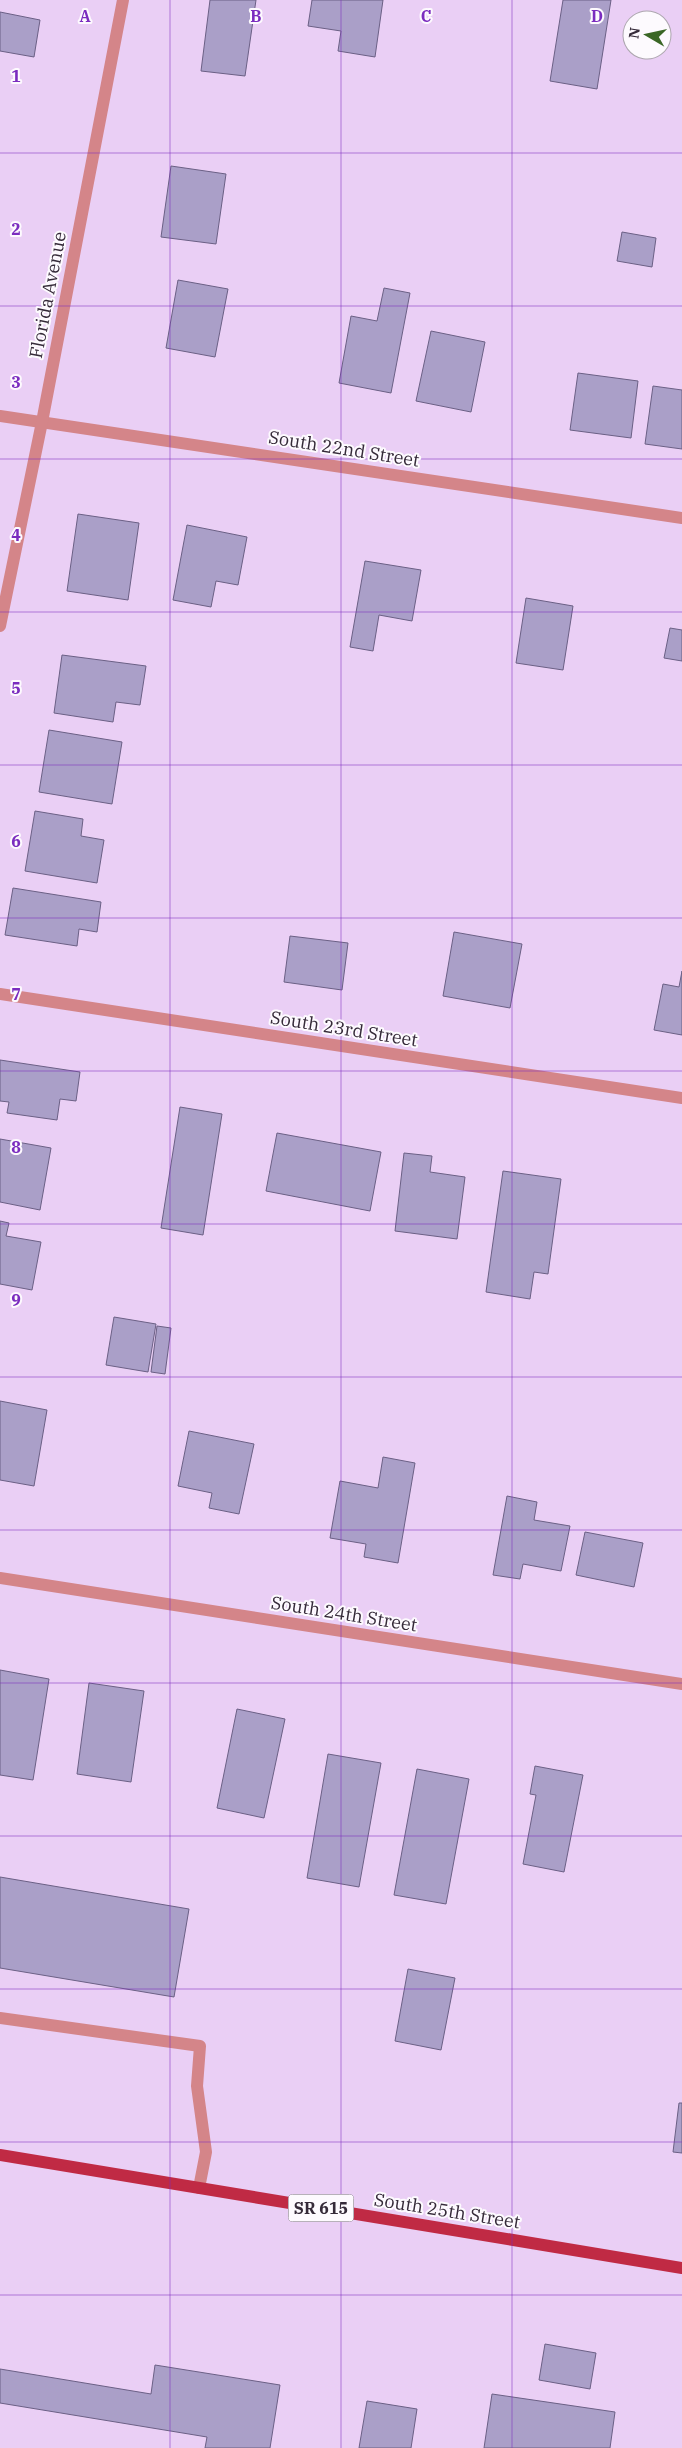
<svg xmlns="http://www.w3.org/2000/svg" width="682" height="2448" font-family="'IBM Plex Serif',serif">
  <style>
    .building { fill: #aa9fc8; stroke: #6b6085 }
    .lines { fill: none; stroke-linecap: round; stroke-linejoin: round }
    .service { stroke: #d48589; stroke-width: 12 }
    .minor { stroke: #d48589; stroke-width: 12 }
    .primary { stroke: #c02a44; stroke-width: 12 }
    .grid { fill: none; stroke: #7b2cbf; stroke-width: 1; stroke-opacity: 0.55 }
    .labels { text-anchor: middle; stroke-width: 4; stroke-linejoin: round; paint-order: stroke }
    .shield { fill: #fdfafe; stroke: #716874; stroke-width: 1 }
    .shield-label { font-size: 16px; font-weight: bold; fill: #352a39 }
    .street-label { font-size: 18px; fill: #352a39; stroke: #fdfafe }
    .grid-label { font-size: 16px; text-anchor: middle; font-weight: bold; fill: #7b2cbf; stroke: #fdfafe; stroke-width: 4; stroke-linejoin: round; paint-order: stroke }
  </style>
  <rect width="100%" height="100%" fill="#eacff5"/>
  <g class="building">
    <polygon points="210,0 256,0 245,76 201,71"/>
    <polygon points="312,0 383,0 375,57 338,51 341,31 308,26"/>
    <polygon points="563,0 611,0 597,89 550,81"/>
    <polygon points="0,12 40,20 34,57 0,51"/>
    <polygon points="171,166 226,174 216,244 161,237"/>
    <polygon points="622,232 656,238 652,267 617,261"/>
    <polygon points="178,280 228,289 215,357 166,348"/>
    <polygon points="384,288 410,293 391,393 339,383 351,316 377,321"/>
    <polygon points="431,331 485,342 471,412 416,401"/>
    <polygon points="578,373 638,381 631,438 570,430"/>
    <polygon points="653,386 682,390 682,449 645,444"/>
    <polygon points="78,514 139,523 128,600 67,591"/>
    <polygon points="187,525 247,537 238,585 216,581 211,607 173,600"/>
    <polygon points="365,561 421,570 412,621 379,615 373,651 350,647"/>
    <polygon points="526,598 573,606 563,670 516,663"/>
    <polygon points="670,628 682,630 682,661 664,658"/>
    <polygon points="62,655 146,666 140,705 116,702 113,722 54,713"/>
    <polygon points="49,730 122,742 112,804 39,792"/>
    <polygon points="35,811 83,819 81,836 104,840 97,883 25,871"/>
    <polygon points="13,888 101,902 97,932 79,929 77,946 5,935"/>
    <polygon points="454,932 522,944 510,1008 443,996"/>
    <polygon points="290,936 348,943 342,990 284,982"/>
    <polygon points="682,971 682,1035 654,1030 663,984 679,987"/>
    <polygon points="0,1060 80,1072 76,1101 60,1099 57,1120 7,1113 9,1102 0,1101"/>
    <polygon points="180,1107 222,1114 203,1235 161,1228"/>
    <polygon points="277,1133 381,1152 370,1211 266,1191"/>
    <polygon points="0,1139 51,1148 40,1210 0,1202"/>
    <polygon points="404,1153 432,1156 430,1172 465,1177 457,1239 395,1231"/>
    <polygon points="503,1171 561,1179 548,1274 534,1272 530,1299 486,1292"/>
    <polygon points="0,1221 9,1223 6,1236 41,1242 32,1290 0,1284"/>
    <polygon points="114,1317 156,1324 148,1372 106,1365"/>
    <polygon points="157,1326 171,1328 165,1374 151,1372"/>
    <polygon points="0,1401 47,1410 34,1486 0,1480"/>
    <polygon points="189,1431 254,1444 239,1514 209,1508 212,1493 178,1486"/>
    <polygon points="383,1457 415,1463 398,1563 364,1557 366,1544 330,1538 340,1481 378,1488"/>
    <polygon points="507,1496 537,1502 534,1520 570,1526 561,1571 523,1564 520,1579 493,1575"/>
    <polygon points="585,1532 643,1543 634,1587 576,1575"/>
    <polygon points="0,1670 49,1679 33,1780 0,1775"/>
    <polygon points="89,1683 144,1691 131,1782 77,1774"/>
    <polygon points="237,1709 285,1719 264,1818 217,1808"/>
    <polygon points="328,1754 381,1763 359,1887 307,1878"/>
    <polygon points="535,1766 583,1775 564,1872 523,1864 536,1795 530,1794"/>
    <polygon points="417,1769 469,1779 446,1904 394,1895"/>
    <polygon points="0,1877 189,1909 174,1997 0,1968"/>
    <polygon points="408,1969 455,1978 441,2050 395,2041"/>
    <polygon points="679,2103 682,2103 682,2153 673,2152"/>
    <polygon points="545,2344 596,2353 590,2389 539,2380"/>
    <polygon points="155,2365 280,2385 270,2448 205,2448 207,2437 0,2403 0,2369 151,2394"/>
    <polygon points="492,2394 615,2412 610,2448 484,2448"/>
    <polygon points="367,2401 417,2409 411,2448 359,2448"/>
  </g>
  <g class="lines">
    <polyline class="service" points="0,2018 200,2046 197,2086 206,2152 199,2188"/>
    <g class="minor">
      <polyline points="0,416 682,518"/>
      <polyline points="0,626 42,422 123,0"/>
      <polyline points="0,994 682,1098"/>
      <polyline points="0,1578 682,1684"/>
    </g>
    <polyline class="primary" points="0,2155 682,2268"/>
  </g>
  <path class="grid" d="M 170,0 L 170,2448M 341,0 L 341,2448M 512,0 L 512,2448M 0,153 L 682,153M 0,306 L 682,306M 0,459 L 682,459M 0,612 L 682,612M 0,765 L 682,765M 0,918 L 682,918M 0,1071 L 682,1071M 0,1224 L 682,1224M 0,1377 L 682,1377M 0,1530 L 682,1530M 0,1683 L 682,1683M 0,1836 L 682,1836M 0,1989 L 682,1989M 0,2142 L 682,2142M 0,2295 L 682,2295"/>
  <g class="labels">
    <rect class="shield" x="288.5" y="2194.5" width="65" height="27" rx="4"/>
    <g class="shield-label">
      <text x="321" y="2214">SR 615</text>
    </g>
    <g class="street-label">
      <text transform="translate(48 295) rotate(-79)" y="6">Florida Avenue</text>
      <text transform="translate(344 449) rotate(9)" y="6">South 22nd Street</text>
      <text transform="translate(344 1029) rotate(9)" y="6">South 23rd Street</text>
      <text transform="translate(344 1614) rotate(9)" y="6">South 24th Street</text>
      <text transform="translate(447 2211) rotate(9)" y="6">South 25th Street</text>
    </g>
  </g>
  <g class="grid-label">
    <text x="85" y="22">A</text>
    <text x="256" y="22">B</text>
    <text x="426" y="22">C</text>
    <text x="597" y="22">D</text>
    <text x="16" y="82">1</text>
    <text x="16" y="235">2</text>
    <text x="16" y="388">3</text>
    <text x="16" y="541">4</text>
    <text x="16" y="694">5</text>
    <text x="16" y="847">6</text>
    <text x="16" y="1000">7</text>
    <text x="16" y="1153">8</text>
    <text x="16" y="1306">9</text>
  </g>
  <g transform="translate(647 35) rotate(279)"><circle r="24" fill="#fdfafe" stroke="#ada7af"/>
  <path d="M0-4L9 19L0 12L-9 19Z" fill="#3a6625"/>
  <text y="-8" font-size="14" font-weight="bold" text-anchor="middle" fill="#352a39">N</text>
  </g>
</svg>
